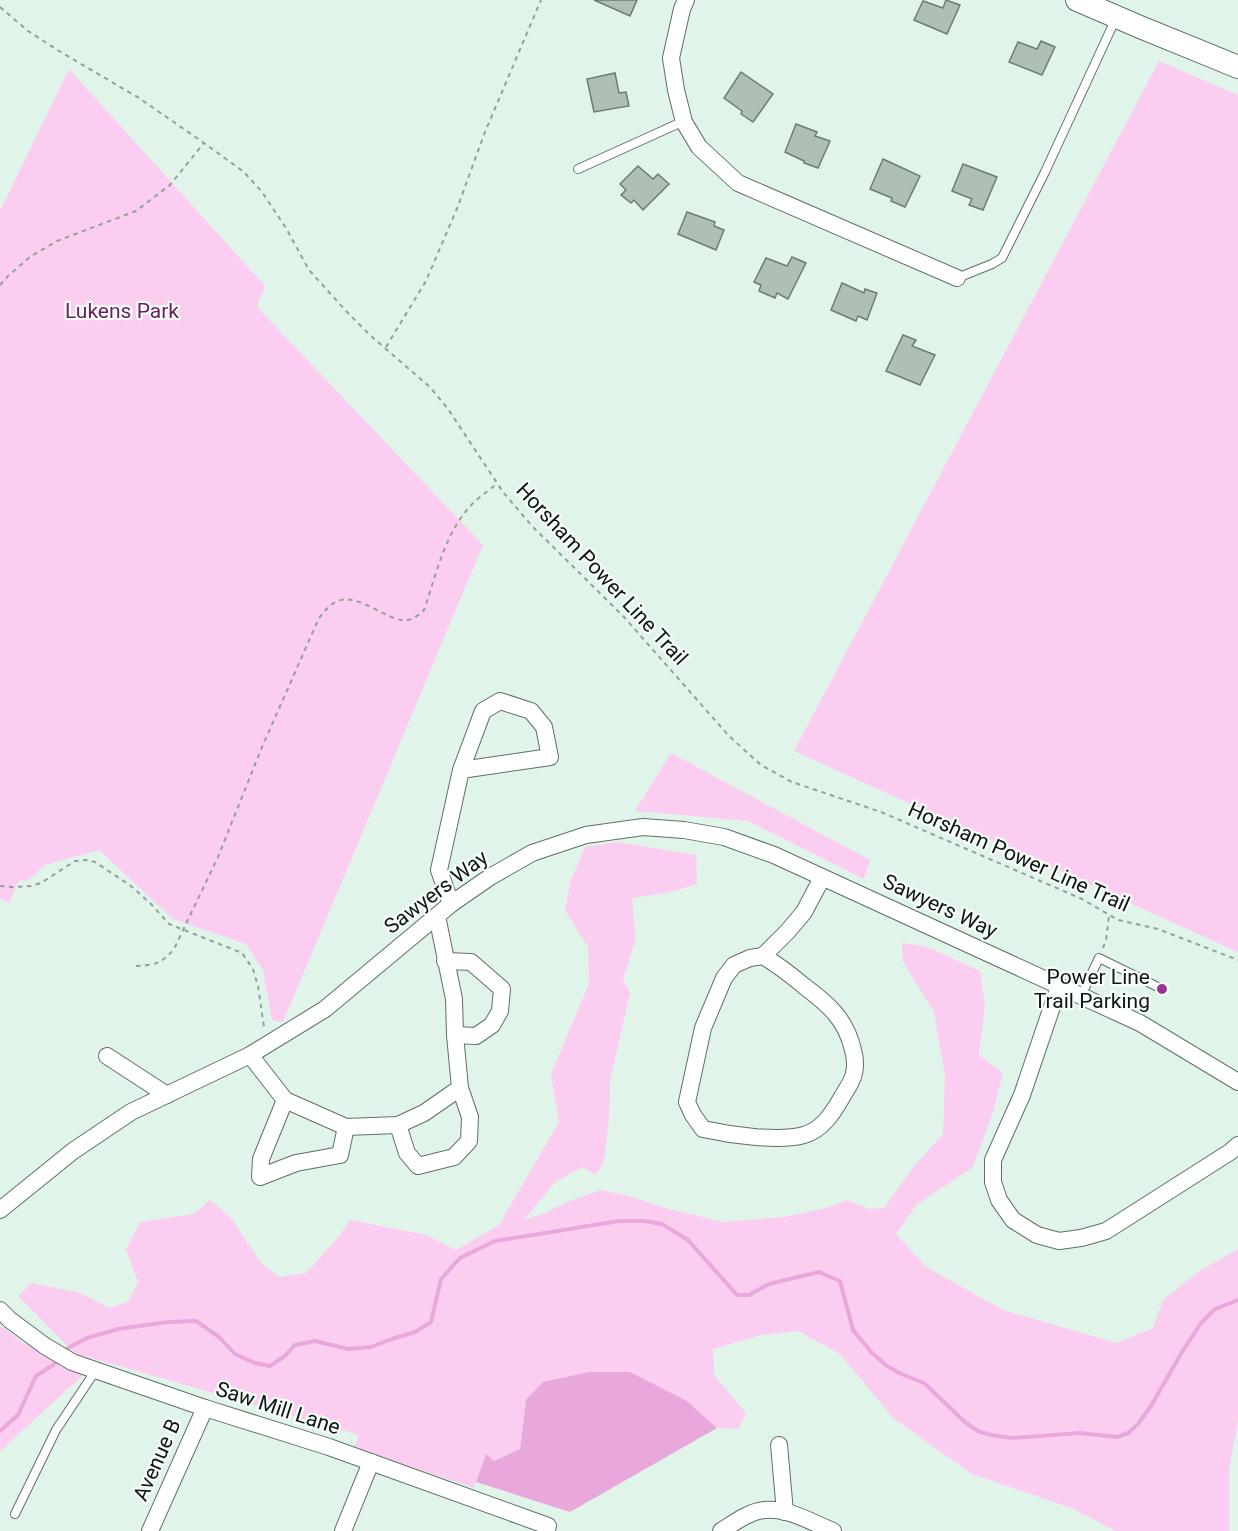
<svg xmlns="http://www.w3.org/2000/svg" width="1238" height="1531" font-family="Roboto,sans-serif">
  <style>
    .green { fill: #facdf1 }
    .water { fill: #e9a8dc }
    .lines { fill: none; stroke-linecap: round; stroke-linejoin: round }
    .stream { stroke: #e9a8dc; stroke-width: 4 }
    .building { fill: #aec0b6; stroke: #6c7c74; stroke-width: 1.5 }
    .lane-casing { stroke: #5f6f67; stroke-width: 10 }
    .street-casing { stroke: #5f6f67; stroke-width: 18 }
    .secondary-casing { stroke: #5f6f67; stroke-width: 24 }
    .path { stroke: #92a099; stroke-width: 2; stroke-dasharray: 4.5 4.5; stroke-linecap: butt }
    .lane { stroke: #fff; stroke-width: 8 }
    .street { stroke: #fff; stroke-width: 16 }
    .secondary { stroke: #fff; stroke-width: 22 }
    .poi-dot { fill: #9f3190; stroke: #f7fefa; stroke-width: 2 }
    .labels { text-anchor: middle; stroke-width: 4.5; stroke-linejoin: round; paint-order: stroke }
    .park-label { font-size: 21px; fill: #691e5f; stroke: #f7fefa }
    .street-label { font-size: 21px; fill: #0f1512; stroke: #f7fefa }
    .poi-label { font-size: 21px; fill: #0f1512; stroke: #f7fefa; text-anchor: end }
  </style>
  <rect width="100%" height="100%" fill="#e1f4ea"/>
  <g class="green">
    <polygon points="1159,61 1238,95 1238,952 794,751"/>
    <polygon points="69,69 265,286 257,307 483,545 283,1022 272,1020 263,970 246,944 173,919 99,850 45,865 27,881 19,880 9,903 0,899 0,211"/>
    <polygon points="671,753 870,860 864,879 748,821 635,811"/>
    <polygon points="618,842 696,855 697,884 667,893 632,898 636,939 623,979 630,993 610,1081 609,1119 604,1162 595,1175 583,1167 555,1182 524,1220 545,1213 569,1201 601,1190 636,1198 665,1208 723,1222 785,1217 830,1207 847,1200 869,1209 884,1208 916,1164 943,1134 945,1075 934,1012 903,962 902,943 925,946 980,971 985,1005 979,1055 1003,1073 993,1112 973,1167 916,1205 896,1234 926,1267 1003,1310 1116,1343 1153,1328 1163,1300 1201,1270 1238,1249 1238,1420 1229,1469 1229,1531 1116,1531 1071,1508 972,1474 893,1418 840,1354 798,1331 761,1335 713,1349 714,1375 746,1413 738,1429 717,1428 687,1401 630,1372 526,1400 520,1449 494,1461 486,1454 474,1488 354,1448 359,1435 74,1353 18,1296 32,1283 80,1293 110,1308 128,1302 138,1282 126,1249 140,1222 194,1214 210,1200 231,1218 261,1263 279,1277 306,1273 336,1240 350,1220 426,1235 456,1250 499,1225 559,1122 551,1074 589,984 588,947 565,910 571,880 585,847"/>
    <polygon points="0,1325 23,1343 85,1373 0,1451"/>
  </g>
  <polygon class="water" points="590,1372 630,1372 687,1401 717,1428 570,1512 476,1482 486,1454 494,1461 520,1449 526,1400 543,1382"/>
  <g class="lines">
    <g class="stream">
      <polyline points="65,1352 68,1348 87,1338 118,1329 168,1322 196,1321 219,1337 235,1354 255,1363 270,1366 285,1356 295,1345 315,1341 348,1349 371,1347 392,1339 415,1332 431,1322 441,1279 460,1258 495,1241 619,1221 644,1221 662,1224 688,1240 737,1295 749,1295 769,1284 819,1272 840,1281 853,1330 871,1352 887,1366 899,1373 924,1383 966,1423 978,1431 991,1435 1011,1438 1080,1433 1117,1437 1128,1433 1138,1424 1151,1406 1182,1352 1201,1323 1215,1309 1238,1300"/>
      <polyline points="0,1431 18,1415 36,1376 53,1365 58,1360"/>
    </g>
  </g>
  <g class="building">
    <polygon points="594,0 637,0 630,16"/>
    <polygon points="946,0 960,5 947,34 914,20 923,1 943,8"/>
    <polygon points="1041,41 1055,47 1042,75 1009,62 1018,42 1037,49"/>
    <polygon points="741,72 773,94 753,122 741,114 742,111 724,98"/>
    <polygon points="615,73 619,93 626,92 629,106 594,112 587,79"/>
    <polygon points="796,124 817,132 815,136 830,141 818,168 804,163 804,161 785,152"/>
    <polygon points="883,159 920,176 905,207 891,201 892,198 870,189"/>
    <polygon points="963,164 997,177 983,210 969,205 972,199 952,191"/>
    <polygon points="638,166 653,179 658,174 669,184 643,210 634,200 631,203 621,195 626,190 620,184"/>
    <polygon points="687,212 715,222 714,226 724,230 716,250 678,234"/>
    <polygon points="792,257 806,263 788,299 777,293 775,298 759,291 761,285 754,282 766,258 787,266"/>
    <polygon points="842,283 864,293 865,289 877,293 867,320 858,316 856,321 831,310"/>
    <polygon points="903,335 916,340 912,346 935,355 920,385 886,371"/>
  </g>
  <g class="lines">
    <defs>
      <g id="lane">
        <polyline points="578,169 684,121"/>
        <polyline points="957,278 992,264 1002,258 1045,172 1116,18"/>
        <polyline points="1081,996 1099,958 1162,989"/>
        <polyline points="15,1514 56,1430 96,1370"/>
      </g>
      <g id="street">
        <polyline points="686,0 682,9 671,58 676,90 684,122 699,147 738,183 957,278"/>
        <polyline points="451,904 439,870 461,770 483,711 500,701 531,711 544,727 550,757 461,770"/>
        <path d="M 763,956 C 778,965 791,975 804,986 C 828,1004 846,1019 853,1050 C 855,1057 856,1065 854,1073 C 853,1081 846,1090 842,1097 C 833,1113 822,1130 804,1135 C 778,1142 730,1135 703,1129 L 693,1115 L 687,1102 L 703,1028 L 724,978 L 734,965 L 750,958 Z"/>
        <polyline points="763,956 788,931 804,912 822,878"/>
        <polyline points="445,961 471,962 502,989 500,1011 492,1025 476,1036 455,1035"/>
        <polyline points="1059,986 1022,1095 993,1160 993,1182 999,1200 1013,1220 1037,1235 1059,1241 1081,1238 1106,1231 1230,1152 1238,1145"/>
        <polyline points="250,1055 285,1100 346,1127 398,1125 424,1113 460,1088"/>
        <polyline points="107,1056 167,1095"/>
        <polyline points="285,1100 261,1159 260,1177 296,1163 340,1155 346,1127"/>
        <polyline points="398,1125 407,1153 418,1166 454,1157 469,1141 470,1117 460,1088 455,1035 454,999 437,916"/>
        <polyline points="0,1210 73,1151 131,1112 250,1055 325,1009 451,904 490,877 532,853 586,835 643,827 684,830 724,837 774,855 1140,1023 1238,1082"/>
        <polyline points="0,1310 10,1320 45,1346 72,1362 205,1408 329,1447 548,1526 546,1531"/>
        <polyline points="779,1445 785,1512"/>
        <polyline points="150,1531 205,1408"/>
        <polyline points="343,1531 371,1462"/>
        <path d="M 721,1531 C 734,1523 748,1512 764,1510 C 787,1507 813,1523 833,1531"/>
      </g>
      <polyline id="secondary" points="1077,0 1140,27 1238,67"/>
    </defs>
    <use href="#lane" class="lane-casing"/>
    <use href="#street" class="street-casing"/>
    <use href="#secondary" class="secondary-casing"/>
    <g class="path">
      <polyline points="0,7 28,31 59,51 139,98 204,143 244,172 262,192 286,228 309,270 347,312 371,336 431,388 448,409 503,492 532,526 624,617 729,736 761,765 792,782 881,812 1082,899 1118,920 1158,929 1238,960"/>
      <polyline points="0,285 7,277 31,256 57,241 136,211 170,185 204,143"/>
      <polyline points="386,347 426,281 458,206 485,132 541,0"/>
      <polyline points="0,886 12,887 31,886 41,883 75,861 86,860 95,862 131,886 152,905 169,924 242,953 253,969 258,986 264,1027"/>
      <polyline points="1103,948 1106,940 1109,916"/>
      <path d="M 136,966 C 155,965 161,964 174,949 L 218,857 L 262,747 L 319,618 C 324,612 329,605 336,602 C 358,590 389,624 408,620 C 415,619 419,614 424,610 C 435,578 443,542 463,515 C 472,502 485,493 498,483"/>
    </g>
    <use href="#lane" class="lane"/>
    <use href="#street" class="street"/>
    <use href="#secondary" class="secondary"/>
  </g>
  <circle class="poi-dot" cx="1162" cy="989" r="6"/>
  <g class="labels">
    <g class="park-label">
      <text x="122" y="318">Lukens Park</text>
    </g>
    <g class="street-label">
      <text transform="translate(602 574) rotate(47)" y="7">Horsham Power Line Trail</text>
      <text transform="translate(1019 857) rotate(24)" y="7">Horsham Power Line Trail</text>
      <text transform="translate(436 892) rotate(-37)" y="7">Sawyers Way</text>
      <text transform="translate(940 906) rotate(25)" y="7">Sawyers Way</text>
      <text transform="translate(278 1408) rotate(18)" y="7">Saw Mill Lane</text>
      <text transform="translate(157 1460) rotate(-66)" y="7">Avenue B</text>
    </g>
    <g class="poi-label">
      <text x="1150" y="984">Power Line<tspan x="1150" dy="24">Trail Parking</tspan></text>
    </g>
  </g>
</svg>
